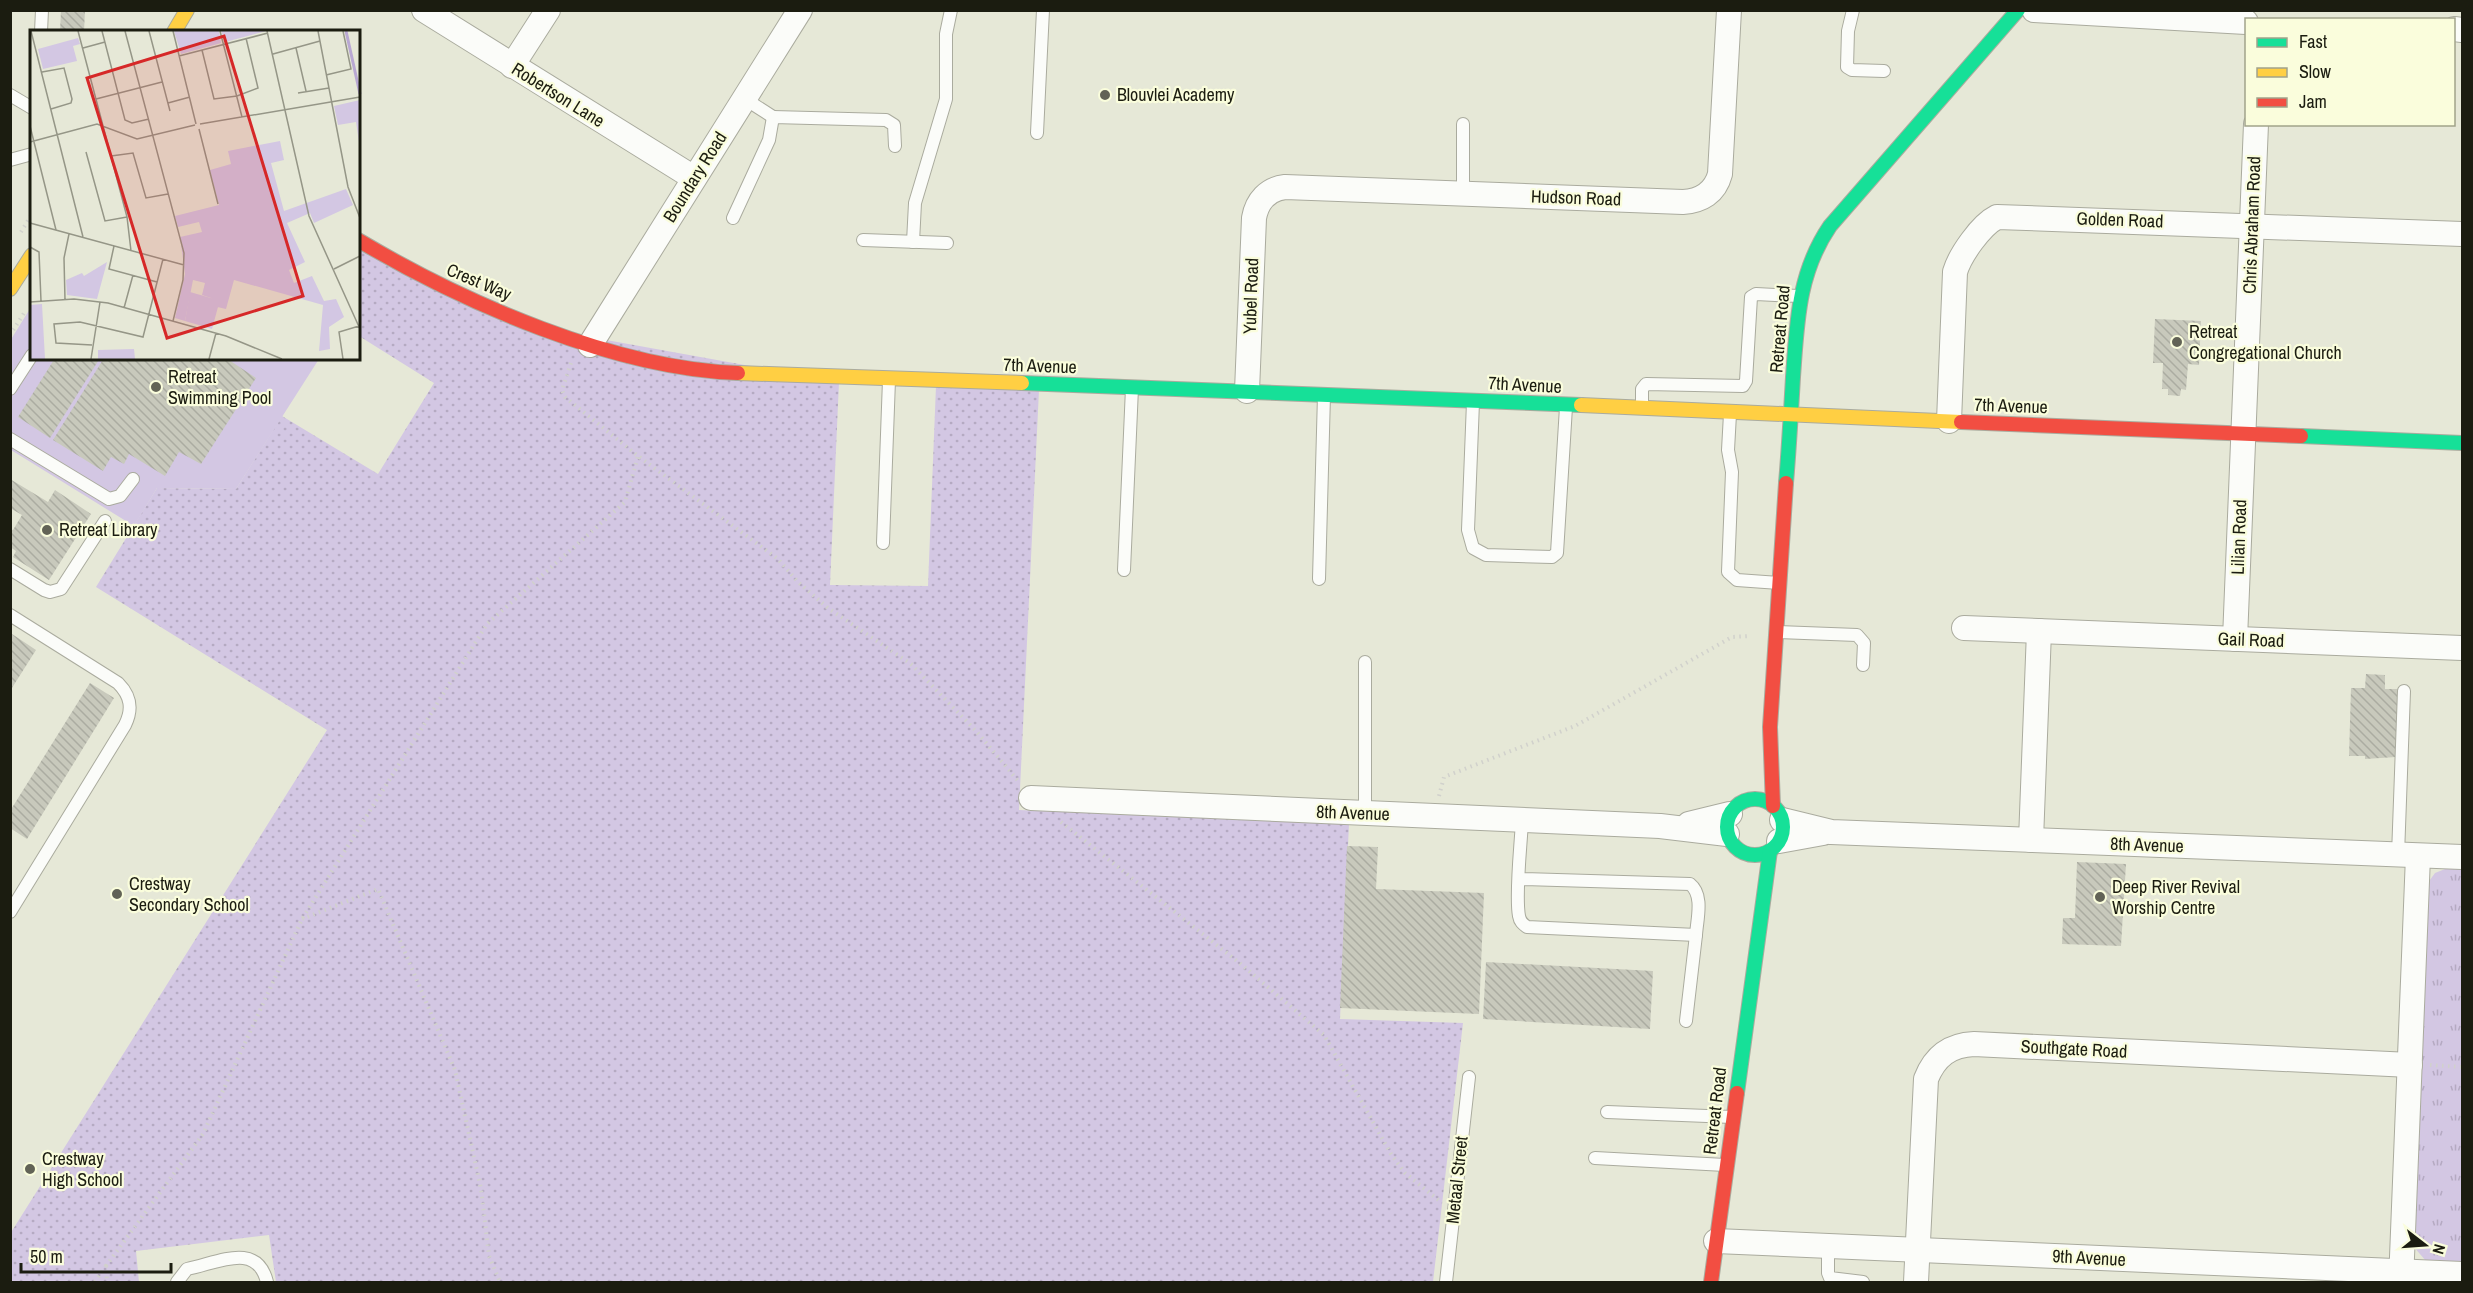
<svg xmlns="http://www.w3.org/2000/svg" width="2473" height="1293" font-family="'Archivo Narrow',sans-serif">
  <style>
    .grass { fill: url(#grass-dots) }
    .park { fill: url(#park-tufts) }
    .garden { fill: #d3c7e3 }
    .building { fill: url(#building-back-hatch) }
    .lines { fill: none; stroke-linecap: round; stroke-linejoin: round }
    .lane-casing { stroke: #aaab9e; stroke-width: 14 }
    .street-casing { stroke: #aaab9e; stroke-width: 26 }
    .fast-casing { stroke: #aaab9e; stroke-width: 16 }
    .slow-casing { stroke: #aaab9e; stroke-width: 16 }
    .jam-casing { stroke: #aaab9e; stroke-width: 16 }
    .path { stroke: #d1d1cc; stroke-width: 4; stroke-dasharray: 1.5 4.5; stroke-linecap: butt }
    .lane { stroke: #fbfcf9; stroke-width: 12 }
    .street { stroke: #fbfcf9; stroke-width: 24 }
    .fast { stroke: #16e098; stroke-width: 14 }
    .slow { stroke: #ffcf43; stroke-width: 14 }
    .jam { stroke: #f24e42; stroke-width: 14 }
    .poi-dot { fill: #626356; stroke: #fafddc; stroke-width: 2 }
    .labels { text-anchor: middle; stroke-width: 4.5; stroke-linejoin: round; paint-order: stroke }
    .street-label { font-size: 18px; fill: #1b1c10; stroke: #fafddc }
    .poi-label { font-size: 18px; fill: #1b1c10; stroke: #fafddc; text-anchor: start }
    .inset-river { fill: none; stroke: #b9a8d3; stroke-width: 3 }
    .inset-road { fill: none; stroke: #959687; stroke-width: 1.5 }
    .view { fill: #d62828; fill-opacity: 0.15; stroke: #d62828; stroke-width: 3 }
    .inset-edge { fill: none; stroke: #1b1c10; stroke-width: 3 }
  </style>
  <defs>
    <pattern id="grass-dots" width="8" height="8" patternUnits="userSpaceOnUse" patternTransform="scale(1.5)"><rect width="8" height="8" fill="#d3c7e3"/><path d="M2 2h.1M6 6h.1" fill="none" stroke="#b5aac2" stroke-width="1.8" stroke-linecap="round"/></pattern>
    <pattern id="park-tufts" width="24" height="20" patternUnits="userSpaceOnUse" patternTransform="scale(1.5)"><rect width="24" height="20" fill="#d3c7e3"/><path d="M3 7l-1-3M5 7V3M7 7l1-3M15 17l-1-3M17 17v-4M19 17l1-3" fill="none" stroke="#b5aac2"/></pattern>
    <pattern id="building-back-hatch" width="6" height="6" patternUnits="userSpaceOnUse" patternTransform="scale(1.5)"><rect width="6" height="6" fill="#c8c9bc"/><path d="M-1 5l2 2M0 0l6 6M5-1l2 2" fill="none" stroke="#abaca1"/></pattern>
  </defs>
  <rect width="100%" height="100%" fill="#e6e8d7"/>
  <polygon class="grass" points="359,248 507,322 839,382 830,585 928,586 936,386 1039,390 1019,810 1349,824 1340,1019 1463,1023 1433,1282 276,1282 269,1235 136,1251 139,1282 11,1282 10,1234 327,730 96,587 157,488 236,489 282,416 378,474 434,383 359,336"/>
  <polygon class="park" points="2450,867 2462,867 2462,1265 2426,1261 2413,1246 2427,884 2435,873"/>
  <polygon class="garden" points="31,307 32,358 319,359 236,489 157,488 134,526 11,450 10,341"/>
  <g class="building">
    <polygon points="61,10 85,10 84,32 60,32"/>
    <polygon points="2155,319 2201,321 2199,365 2188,364 2186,390 2181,389 2180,396 2168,395 2168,389 2162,389 2163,363 2153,363"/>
    <polygon points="55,358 100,358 50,438 18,417"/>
    <polygon points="104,358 226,358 256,378 201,464 179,452 165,476 129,454 124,464 111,457 103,471 53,440"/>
    <polygon points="10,479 48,502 55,490 91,514 49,580 13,557 16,551 10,547 10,529 13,530 22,515 10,508"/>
    <polygon points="12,634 36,650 10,691 10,636"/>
    <polygon points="2366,674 2385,675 2385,689 2398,689 2396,757 2365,759 2365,756 2349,756 2351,688 2365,688"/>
    <polygon points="90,683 114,698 27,839 10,828 10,811"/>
    <polygon points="1347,846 1378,847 1376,889 1484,893 1479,1014 1340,1008"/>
    <polygon points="2077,862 2126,864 2121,946 2062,944 2063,918 2075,918"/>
    <polygon points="1486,962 1653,971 1650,1029 1483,1019"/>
  </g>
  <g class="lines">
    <defs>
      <g id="lane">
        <polyline points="1853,10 1848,31 1847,67 1852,70 1884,71"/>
        <polyline points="41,32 42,10"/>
        <polyline points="10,95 32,108"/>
        <polyline points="745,99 773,117"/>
        <polyline points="1037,133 1043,10"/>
        <polyline points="10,160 32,154"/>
        <polyline points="1463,194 1463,124"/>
        <polyline points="733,218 769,140 773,117 886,120 894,125 895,146"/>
        <polyline points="863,240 947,243"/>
        <polyline points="913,242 915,203 946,99 946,34 951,10"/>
        <polyline points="10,389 32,355"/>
        <polyline points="1473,402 1468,530 1473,548 1486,555 1552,557 1557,553 1566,407"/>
        <polyline points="1642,408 1642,389 1646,384 1743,386 1746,381 1751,297 1756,294 1798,296"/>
        <polyline points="1730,414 1728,450 1732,472 1728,572 1737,580 1779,583"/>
        <polyline points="10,439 109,499 120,496 133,479"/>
        <polyline points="883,543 889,380"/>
        <polyline points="10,569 44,590 50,592 61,589 105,521"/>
        <polyline points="1124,570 1132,388"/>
        <polyline points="1319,579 1324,395"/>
        <path d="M 10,615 L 118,683 C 131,696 133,709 125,725 L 10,912"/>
        <polyline points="1778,632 1857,635 1864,643 1863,665"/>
        <polyline points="1365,662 1365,814"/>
        <polyline points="2398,855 2404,691"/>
        <path d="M 1520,879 L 1690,884 C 1704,895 1697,919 1696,935 L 1527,927 C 1523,924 1520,922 1519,916 C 1515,894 1521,845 1522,820"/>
        <polyline points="1686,1021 1696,935"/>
        <polyline points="1607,1112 1732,1117"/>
        <polyline points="1595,1158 1725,1165"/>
        <polyline points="1828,1246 1828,1273 1830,1278 1863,1282"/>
        <path d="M 177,1282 L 187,1269 C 218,1263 257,1241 267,1282"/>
        <polyline points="1446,1282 1469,1077"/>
      </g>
      <g id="street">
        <polyline points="424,10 694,178"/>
        <polyline points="2034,10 2246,22"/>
        <polyline points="2454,29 2462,30"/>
        <polyline points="512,66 548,10"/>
        <polyline points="590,345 800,10"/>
        <path d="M 1247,391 L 1254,218 C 1257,201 1268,189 1285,187 L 1683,202 C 1701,201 1715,193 1720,174 L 1729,10"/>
        <path d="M 1949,421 L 1955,272 C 1960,255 1981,225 1997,217 L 2462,234"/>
        <polyline points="1964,628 2462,648"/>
        <polyline points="2235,639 2256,124"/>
        <polyline points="1031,798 1660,826 1727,834"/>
        <polyline points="1782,820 1831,832 2462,857"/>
        <polyline points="1689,824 1730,814"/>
        <polyline points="2031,840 2039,631"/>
        <polyline points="1779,841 1823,833"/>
        <polyline points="1716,1241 2462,1274"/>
        <path d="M 1916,1282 L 1926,1079 C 1935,1056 1950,1045 1974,1044 L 2410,1065"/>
        <polyline points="2401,1282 2418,856"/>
      </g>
      <g id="fast">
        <polyline points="1022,383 1581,405"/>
        <polyline points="2301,436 2462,443"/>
        <path d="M 1786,483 C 1789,448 1791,412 1793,377 C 1797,322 1798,273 1830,226 L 2018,10"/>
        <circle cx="1755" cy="827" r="28"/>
        <polyline points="1737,1093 1770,851"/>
      </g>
      <g id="slow">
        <polyline points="174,32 187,10"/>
        <polyline points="10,289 32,255"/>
        <polyline points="738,373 1022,383"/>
        <polyline points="1581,405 1961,422"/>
      </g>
      <g id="jam">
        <path d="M 358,240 C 464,303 615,369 738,373"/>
        <polyline points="1961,422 2301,436"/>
        <polyline points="1773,806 1770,727 1786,483"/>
        <polyline points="1711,1282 1737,1093"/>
      </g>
    </defs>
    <use href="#lane" class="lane-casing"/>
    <use href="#street" class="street-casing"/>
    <use href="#fast" class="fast-casing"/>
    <use href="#slow" class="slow-casing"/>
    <use href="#jam" class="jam-casing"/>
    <g class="path">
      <polyline points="21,232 32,214"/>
      <polyline points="10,335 26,310"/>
      <polyline points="571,363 562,390 565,397 638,456 778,559 798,582 828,608 911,664 977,732 1019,782"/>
      <polyline points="1439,796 1444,777 1575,726 1732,637 1751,636"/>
      <polyline points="1061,822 1242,965 1324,1035 1391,1154 1405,1173 1441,1202"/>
      <polyline points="302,919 378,889 455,1070 481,1189 489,1256 500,1282"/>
      <polyline points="2430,1065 2462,1067"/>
      <polyline points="106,1266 203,1134 302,919 487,624 625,502 638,456"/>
      <polyline points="95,1282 106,1266 107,1282"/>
    </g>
    <use href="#lane" class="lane"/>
    <use href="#street" class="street"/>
    <use href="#fast" class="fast"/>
    <use href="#slow" class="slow"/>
    <use href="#jam" class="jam"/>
  </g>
  <g class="poi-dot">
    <circle cx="1105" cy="95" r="6"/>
    <circle cx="2177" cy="342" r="6"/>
    <circle cx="156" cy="387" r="6"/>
    <circle cx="47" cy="530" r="6"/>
    <circle cx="117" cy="894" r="6"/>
    <circle cx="2100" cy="897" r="6"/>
    <circle cx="30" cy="1169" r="6"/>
  </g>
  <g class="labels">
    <g class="street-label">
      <text transform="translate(558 95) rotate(32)" y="6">Robertson Lane</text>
      <text transform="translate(695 177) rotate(-58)" y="6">Boundary Road</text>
      <text transform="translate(1576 198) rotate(2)" y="6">Hudson Road</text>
      <text transform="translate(2120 220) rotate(2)" y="6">Golden Road</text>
      <text transform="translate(2252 225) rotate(-88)" y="6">Chris Abraham Road</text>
      <text transform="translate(479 282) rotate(23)" y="6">Crest Way</text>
      <text transform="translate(1251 296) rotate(-88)" y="6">Yubel Road</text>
      <text transform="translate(1780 329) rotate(-85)" y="6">Retreat Road</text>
      <text transform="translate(1040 366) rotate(2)" y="6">7th Avenue</text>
      <text transform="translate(1525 385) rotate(3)" y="6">7th Avenue</text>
      <text transform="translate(2011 406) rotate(2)" y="6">7th Avenue</text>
      <text transform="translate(2239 537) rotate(-88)" y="6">Lilian Road</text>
      <text transform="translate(2251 640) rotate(2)" y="6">Gail Road</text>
      <text transform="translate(1353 813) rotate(2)" y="6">8th Avenue</text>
      <text transform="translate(2147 845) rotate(2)" y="6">8th Avenue</text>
      <text transform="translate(2074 1049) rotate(3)" y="6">Southgate Road</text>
      <text transform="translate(1715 1111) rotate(-83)" y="6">Retreat Road</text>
      <text transform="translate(1457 1180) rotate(-84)" y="6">Metaal Street</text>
      <text transform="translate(2089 1258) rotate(3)" y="6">9th Avenue</text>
    </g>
    <g class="poi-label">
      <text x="1117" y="101">Blouvlei Academy</text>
      <text x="2189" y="338">Retreat<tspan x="2189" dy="21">Congregational Church</tspan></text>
      <text x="168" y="383">Retreat<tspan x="168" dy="21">Swimming Pool</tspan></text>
      <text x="59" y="536">Retreat Library</text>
      <text x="129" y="890">Crestway<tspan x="129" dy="21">Secondary School</tspan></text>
      <text x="2112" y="893">Deep River Revival<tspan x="2112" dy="21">Worship Centre</tspan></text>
      <text x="42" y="1165">Crestway<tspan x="42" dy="21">High School</tspan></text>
    </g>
  </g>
  <g transform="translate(30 30)">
    <rect width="330" height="330" fill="#e6e8d7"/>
    <path d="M 191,1 L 236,1 L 195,12 ZM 330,70 L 330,112 L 329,112 L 326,92 L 308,95 L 304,76 ZM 250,111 L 254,130 L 241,133 L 254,181 L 316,159 L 323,175 L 284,193 L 280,183 L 257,193 L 275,232 L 259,240 L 264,253 L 282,246 L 294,271 L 306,269 L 314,287 L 299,297 L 300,319 L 289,321 L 293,275 L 204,250 L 196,279 L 183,276 L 181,268 L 172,265 L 175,253 L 163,250 L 155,291 L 145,288 L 155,244 L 150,207 L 172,202 L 169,192 L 148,197 L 145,186 L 189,175 L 180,140 L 201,134 L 198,121 Z" fill="#d3c7e3"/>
    <path d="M 144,1 L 189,1 L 191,13 L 151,24 ZM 48,8 L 50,14 L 43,16 L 47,31 L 13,39 L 8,19 ZM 77,232 L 67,269 L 37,265 L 36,250 L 52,243 L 54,246 Z" fill="#d3c7e3"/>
    <path d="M 160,262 L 181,268 L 188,277 L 182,299 L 155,291 ZM 12,274 L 15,329 L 0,329 L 0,275 ZM 104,319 L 105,329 L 68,329 L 68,320 Z" fill="#d3c7e3"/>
    <path class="inset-river" d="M 316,1 L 330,64"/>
    <path class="inset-road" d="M 1,1 L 53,207M 48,1 L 97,187 L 101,221M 72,1 L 95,90 L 102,93 L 119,89M 95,1 L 154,223 L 153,250 L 143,291M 119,1 L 140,81M 143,1 L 166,94M 190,1 L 212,87M 237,1 L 279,186 L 330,299M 288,1 L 318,157 L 330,188M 53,18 L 75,12M 266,18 L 276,61M 172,20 L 184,69 L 207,66 L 228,58 L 216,8M 243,24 L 290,11M 149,26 L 238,3M 12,42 L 34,38 L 42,69 L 41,73 L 21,79M 296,45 L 321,39 L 313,1M 268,63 L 299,58M 66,69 L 132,52M 138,73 L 160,67M 170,94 L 330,67M 0,96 L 26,200M 169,99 L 188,174M 0,112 L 67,94 L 107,109 L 165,95M 56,122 L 75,191 L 97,187M 81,126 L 103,123 L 116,168 L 138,164M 0,193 L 154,235M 84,216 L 79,239 L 127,252M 0,217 L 9,222 L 11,271M 304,239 L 330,226M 35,270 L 34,228 L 39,204M 0,272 L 44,269 L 78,273 L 196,306 L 252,329M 94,278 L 103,245M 62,315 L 26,313 L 24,294 L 50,292 L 113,307 L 133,229M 61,329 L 70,272M 179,329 L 186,303M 313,329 L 309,302 L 329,296"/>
    <path class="view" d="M 194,6 L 273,266 L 137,308 L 57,48 Z"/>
    <rect width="330" height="330" class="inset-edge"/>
  </g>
  <rect width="2473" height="1293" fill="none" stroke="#1b1c10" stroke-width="24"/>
  <rect x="2245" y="18" width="210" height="108" fill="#fafddc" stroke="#a1a38a" stroke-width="1.5"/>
  <rect x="2257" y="38" width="30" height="9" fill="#16e098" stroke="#a1a38a" stroke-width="1.5"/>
  <text x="2299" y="48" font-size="18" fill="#1b1c10">Fast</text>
  <rect x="2257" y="68" width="30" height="9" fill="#ffcf43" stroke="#a1a38a" stroke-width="1.5"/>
  <text x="2299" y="78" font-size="18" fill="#1b1c10">Slow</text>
  <rect x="2257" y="98" width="30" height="9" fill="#f24e42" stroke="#a1a38a" stroke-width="1.5"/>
  <text x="2299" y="108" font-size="18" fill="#1b1c10">Jam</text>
  <g transform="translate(2425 1245) rotate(107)" stroke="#fafddc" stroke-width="4.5" paint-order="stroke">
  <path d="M0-4.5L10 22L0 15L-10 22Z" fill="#1b1c10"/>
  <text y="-9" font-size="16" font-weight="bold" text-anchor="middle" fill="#1b1c10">N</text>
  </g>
  <path d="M21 1263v9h150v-9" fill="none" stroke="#1b1c10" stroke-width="3"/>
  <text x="30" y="1263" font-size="18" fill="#1b1c10" stroke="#fafddc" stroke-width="4.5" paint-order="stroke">50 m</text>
</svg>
